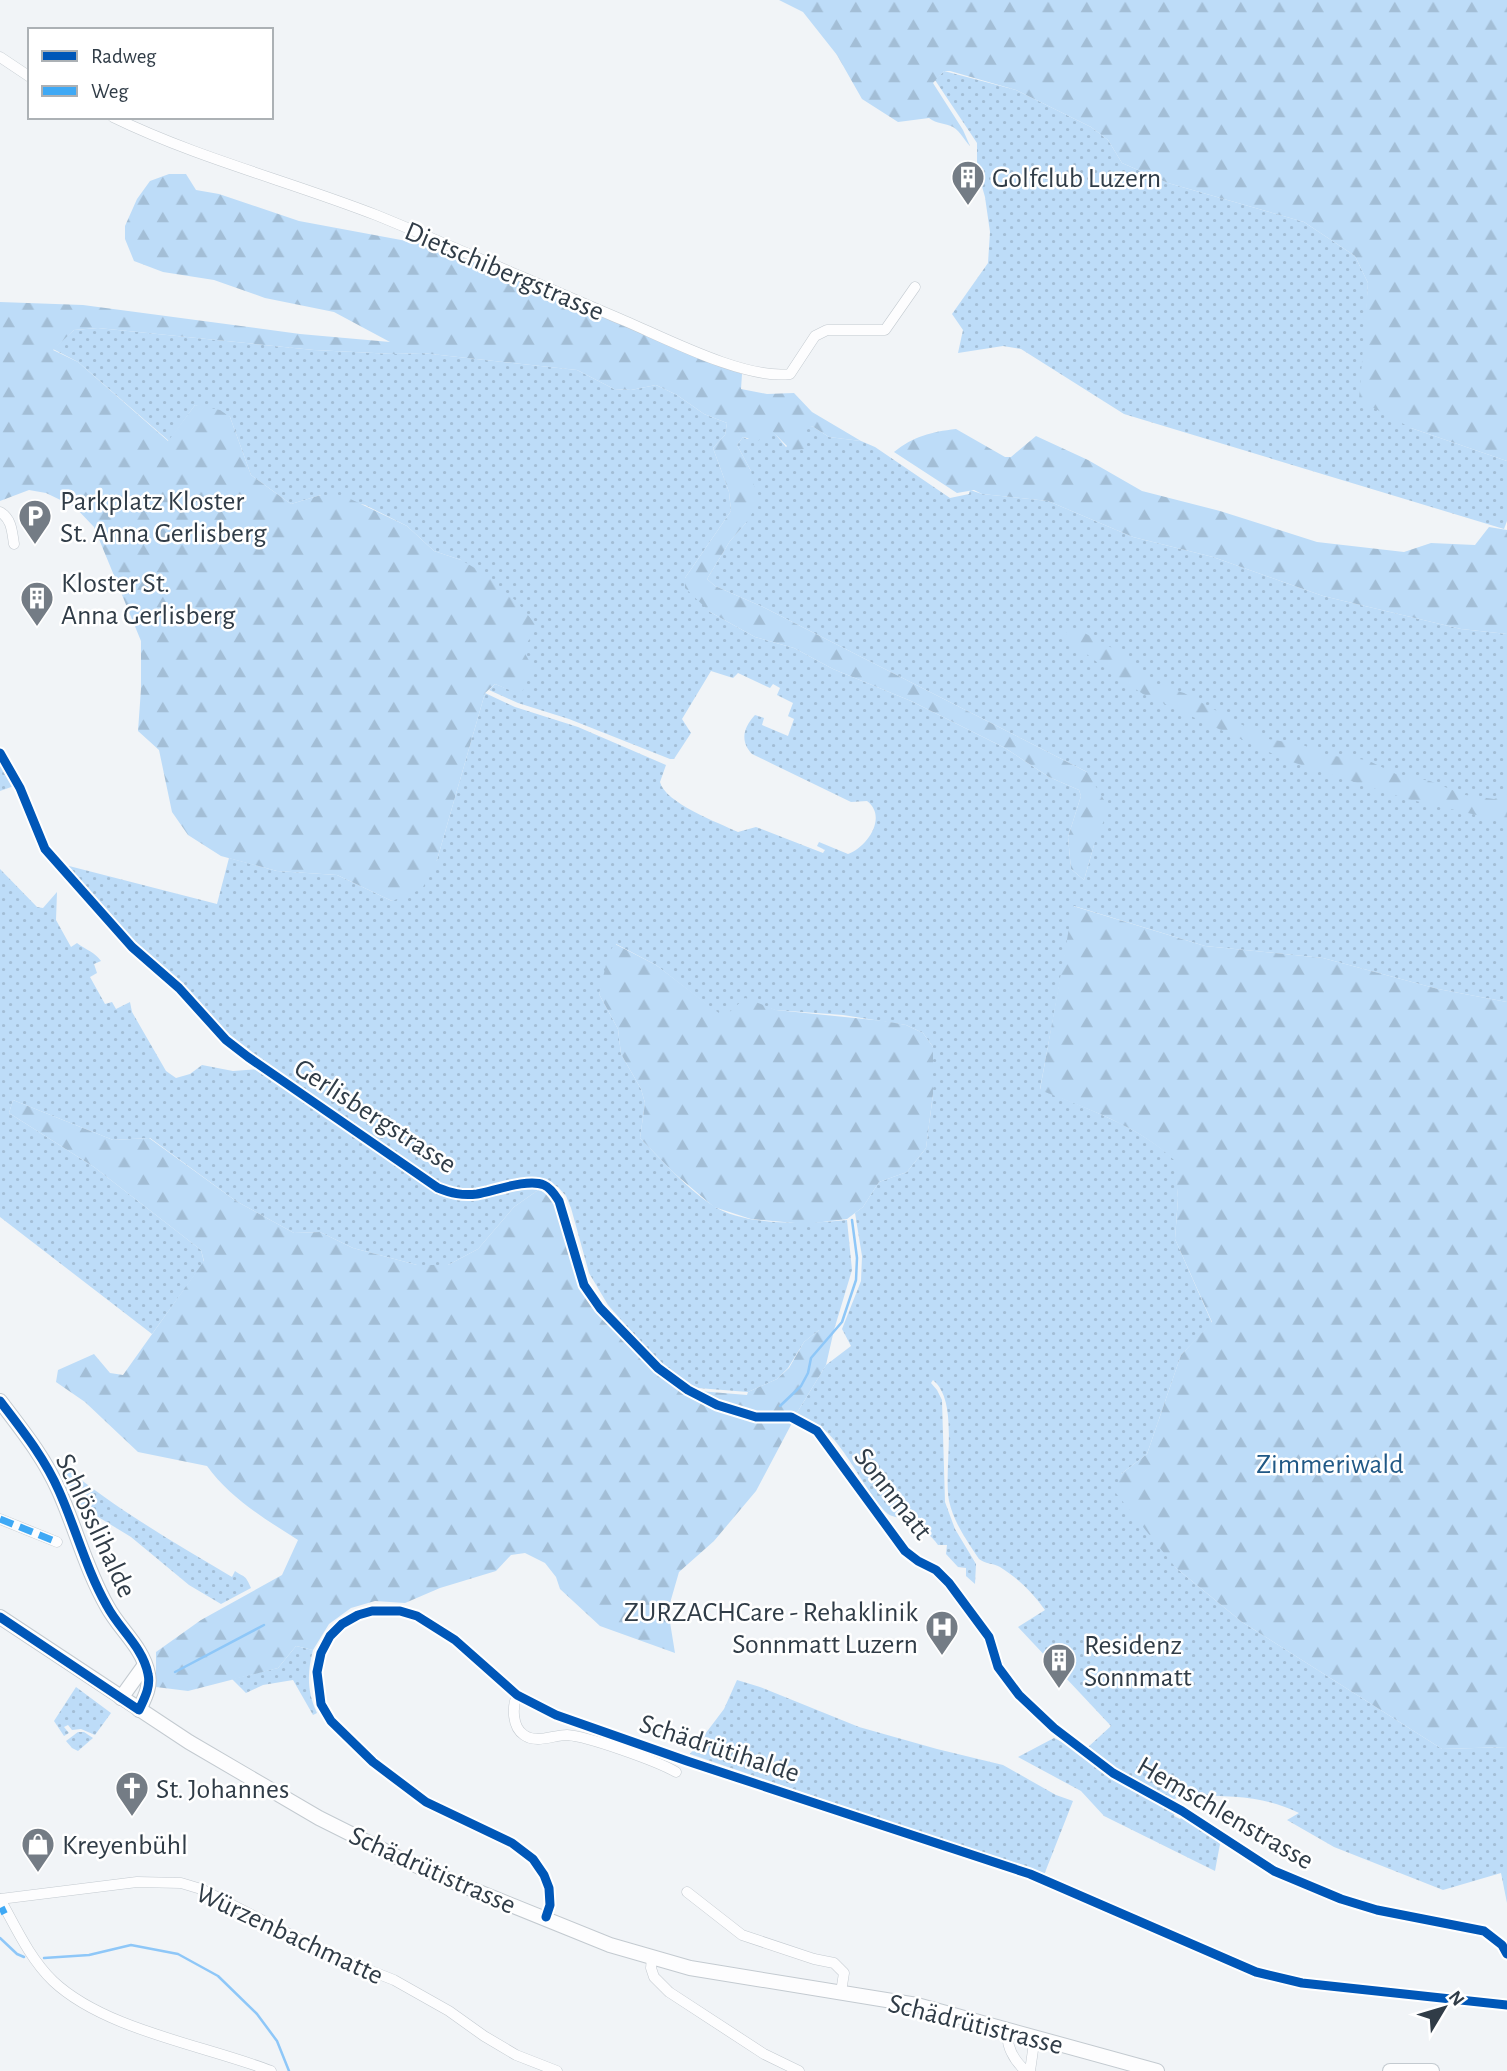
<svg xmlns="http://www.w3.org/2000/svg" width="1507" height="2071" font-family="'Alegreya Sans',sans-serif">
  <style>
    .grass { fill: url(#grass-dots) }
    .forest { fill: url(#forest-firs) }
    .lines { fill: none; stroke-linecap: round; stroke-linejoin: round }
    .stream { stroke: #8ec7f8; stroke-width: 2.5 }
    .street-casing { stroke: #c3cad0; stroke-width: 11 }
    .secondary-casing { stroke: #c3cad0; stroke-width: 16 }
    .street { stroke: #fdfdfe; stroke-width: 10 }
    .secondary { stroke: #fdfdfe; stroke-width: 14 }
    .quiet { stroke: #3fa9f5; stroke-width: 7; stroke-dasharray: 14 7; stroke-linecap: butt }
    .cycleway-casing { stroke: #fff; stroke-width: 13 }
    .cycleway { stroke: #0057b8; stroke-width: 9 }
    .labels { text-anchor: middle; stroke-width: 5; stroke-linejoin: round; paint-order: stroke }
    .poi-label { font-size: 28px; fill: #303c47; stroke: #fff; text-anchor: start }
    .street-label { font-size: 28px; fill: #303c47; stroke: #fff }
    .park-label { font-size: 28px; fill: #215986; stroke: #fff }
  </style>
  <defs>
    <pattern id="grass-dots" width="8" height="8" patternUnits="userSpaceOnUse" patternTransform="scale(1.75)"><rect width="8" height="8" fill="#bddcf8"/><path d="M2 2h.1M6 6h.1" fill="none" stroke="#a3bed6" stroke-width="1.8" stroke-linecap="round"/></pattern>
    <pattern id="forest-firs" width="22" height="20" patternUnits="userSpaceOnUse" patternTransform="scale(1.75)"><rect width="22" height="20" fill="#bddcf8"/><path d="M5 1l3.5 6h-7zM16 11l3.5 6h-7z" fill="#a3bed6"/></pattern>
  </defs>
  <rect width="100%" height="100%" fill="#f1f4f7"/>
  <g class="grass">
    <polygon points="944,71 1016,90 1091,127 1108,140 1122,163 1168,183 1304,222 1355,256 1368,283 1366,322 1411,428 1507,461 1507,521 1504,529 1124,414 1021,349 1003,346 958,353 963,330 952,314 988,263 990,232 985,197 977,169 977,143 935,80"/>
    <path d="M 98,328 L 314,350 L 394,354 L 422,353 L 577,370 L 614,389 L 631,390 L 656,385 L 677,395 L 704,414 L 727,423 L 725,435 L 713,448 L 729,492 L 731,511 L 685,578 L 710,612 L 755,637 L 794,648 L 833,669 L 911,701 L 1005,748 L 1049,777 L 1079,790 L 1081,796 L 1068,837 L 1071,869 L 1084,880 L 1094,845 L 1087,772 L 763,607 L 715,586 L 707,579 L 730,541 L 746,523 L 751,471 L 737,445 L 743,437 L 747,439 L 772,430 L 786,447 L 805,429 L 812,426 L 829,437 L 861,441 L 875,447 L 950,498 L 969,494 L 970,490 L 982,494 L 1048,501 L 1133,537 L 1213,557 L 1323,596 L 1461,629 L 1507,634 L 1507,1002 L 1438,989 L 1323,958 L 1205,946 L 1074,906 L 1040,1089 C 1087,1109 1137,1125 1175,1160 L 1178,1198 L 1175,1239 L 1212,1323 L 1181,1355 L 1147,1454 L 1121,1474 L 1176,1568 L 1242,1622 L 1442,1749 L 1507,1747 L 1507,1903 L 1501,1873 L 1443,1890 L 1334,1847 L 1287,1820 L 1299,1813 C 1262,1795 1233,1797 1193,1795 L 1182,1796 L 1169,1801 L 1125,1777 L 1087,1748 L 1111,1726 L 1018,1627 L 1045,1610 C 1032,1592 1019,1579 1000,1567 C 993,1563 985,1564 979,1559 C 967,1541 954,1523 949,1501 C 943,1468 960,1402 933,1380 L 931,1383 L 937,1390 L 942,1400 L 945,1502 L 955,1529 L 976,1564 L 975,1584 L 966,1576 L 966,1568 L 958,1567 L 946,1554 L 947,1545 L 938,1545 C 929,1532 917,1525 903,1519 C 898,1517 892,1517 888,1514 C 858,1486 839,1421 795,1416 L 826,1365 L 851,1346 L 842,1329 L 861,1281 L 862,1256 L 855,1213 L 863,1207 L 879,1182 L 907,1172 L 926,1148 L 933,1094 L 933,1047 L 923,1033 L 906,1025 L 843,1015 L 775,1010 L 745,999 L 724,1018 L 656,965 L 616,944 L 599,994 L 618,1029 L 621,1054 L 641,1089 L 645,1103 L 640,1138 C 663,1161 685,1187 712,1205 C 744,1227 810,1224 847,1220 L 852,1270 L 834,1330 L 819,1330 L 804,1342 L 788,1368 L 777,1379 L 748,1392 L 698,1388 L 691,1385 L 654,1357 L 608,1305 L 589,1273 L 571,1208 L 566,1196 L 558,1187 L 541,1179 L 470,1191 L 448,1188 L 400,1160 L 224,1034 L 143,953 L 65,868 L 69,866 L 217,904 L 229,858 L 277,871 L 337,875 L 392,901 L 437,860 L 485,693 L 515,707 L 578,727 L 666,765 L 660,782 C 665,803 719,823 738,832 L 756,827 L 823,853 L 825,850 L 817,846 L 819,842 L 848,854 C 867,847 888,817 867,801 L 851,802 L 752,754 C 740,741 743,728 755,715 L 764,718 L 762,725 L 788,736 L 794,719 L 788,716 L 793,703 L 777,695 L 780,688 L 773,684 L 770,688 L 738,673 L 733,678 L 711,671 L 682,719 L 691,733 L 674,759 L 670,759 L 569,719 L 518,703 L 489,690 L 495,684 L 521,694 L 461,560 L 434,551 L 407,526 L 365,505 L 321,495 L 291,504 L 251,475 L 230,417 L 195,405 L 169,441 L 78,362 L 53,349 L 74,330 Z"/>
    <polygon points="0,759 14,786 0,791"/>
    <path d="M 0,869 L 37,907 L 43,908 L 57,892 L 56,920 L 71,947 L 77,943 C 86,950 95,952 101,961 L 94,964 L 97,973 L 90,977 L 105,1004 L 112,1002 L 116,1009 L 130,1002 L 132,1012 L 166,1071 L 176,1078 L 190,1074 L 202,1065 L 233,1071 L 259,1069 L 424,1185 C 468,1211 494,1190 541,1188 L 514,1207 L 478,1249 L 448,1265 L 417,1265 L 353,1248 L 320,1232 L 294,1233 L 236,1201 L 150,1138 L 113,1140 L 13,1100 L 9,1113 L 94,1167 L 201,1250 L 204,1262 L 152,1334 L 0,1217 Z"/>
    <path d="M 59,1462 C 111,1506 173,1542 232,1577 L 235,1571 C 245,1578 245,1574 251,1588 L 221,1604 L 189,1585 L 131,1537 L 77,1504 Z"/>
    <path d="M 296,1646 L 313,1650 C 307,1673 307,1692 317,1713 L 313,1715 L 293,1680 L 263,1685 L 246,1693 L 232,1679 L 278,1668 Z"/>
    <polygon points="737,1680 760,1687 859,1727 937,1749 1003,1765 1056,1795 1073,1801 1044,1875 690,1754 724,1709"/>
    <polygon points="76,1687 111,1713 95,1735 81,1729 72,1730 68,1725 64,1727 69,1733 64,1736 54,1721"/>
    <polygon points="78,1732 84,1732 93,1738 78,1751 72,1748 66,1741"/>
    <polygon points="1054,1738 1070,1746 1131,1790 1175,1813 1174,1816 1180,1819 1182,1817 1217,1841 1220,1844 1215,1871 1104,1816 1081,1791 1018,1757"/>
  </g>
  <g class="forest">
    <path d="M 779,0 L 1507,0 L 1507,461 L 1411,428 L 1359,400 L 1368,283 L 1355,256 L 1304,222 L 1168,183 L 1122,163 L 1108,140 L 1091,127 L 1016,90 L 950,71 L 944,71 L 933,83 L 963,130 L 970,146 C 964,140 961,132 953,127 C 945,123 937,124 929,118 L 898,122 L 862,99 L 837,55 L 803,12 Z"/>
    <polygon points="169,174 186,174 196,190 219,194 299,221 428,245 501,272 742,374 741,389 767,394 794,393 812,412 861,441 829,437 812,426 802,433 806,442 804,449 791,450 772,431 758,441 743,437 737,445 751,471 758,504 746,523 730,541 707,579 715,586 763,607 1087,772 1109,808 1094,845 1084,880 1071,869 1068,837 1081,796 1079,790 1049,777 1005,748 911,701 833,669 794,648 755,637 710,612 685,588 685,578 731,511 729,492 713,448 725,435 727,423 704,414 677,395 656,385 631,390 614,389 577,370 422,353 394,354 314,350 98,328 74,330 53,350 78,362 168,441 195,405 220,410 230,417 251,475 291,504 321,495 342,495 407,526 434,551 461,560 485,574 516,601 537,626 523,650 532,666 521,695 495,684 485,693 437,860 422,889 392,901 337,875 277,871 221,856 188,835 172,812 159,750 138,731 141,689 141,641 94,527 75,507 46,493 29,490 0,501 0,302 83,305 300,334 390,342 334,312 265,298 214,280 163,272 134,261 125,239 125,226 137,199 150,181"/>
    <path d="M 956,429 L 1005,457 L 1011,457 L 1036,436 L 1088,460 L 1142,491 L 1220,511 L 1317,542 L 1404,552 L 1431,543 L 1475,545 L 1489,527 L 1507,530 L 1507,634 L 1461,629 L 1323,596 L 1213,557 L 1133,537 L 1048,501 L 982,494 L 974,490 L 957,493 L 894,452 C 914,436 931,432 956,429 Z"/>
    <polygon points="1072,629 1079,630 1112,648 1154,684 1184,693 1268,739 1303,745 1326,755 1367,760 1396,774 1430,781 1465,795 1494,799 1507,795 1507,822 1407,799 1286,760 1143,694 1111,673 1071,642 1065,633"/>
    <path d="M 1073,906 L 1205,946 L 1323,958 L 1438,989 L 1507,1002 L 1507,1747 L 1442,1749 L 1242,1622 L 1176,1568 L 1115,1492 L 1121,1474 L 1147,1454 L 1181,1355 L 1212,1322 L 1175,1239 L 1178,1198 L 1174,1160 C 1137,1125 1087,1109 1040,1090 Z"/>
    <polygon points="615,944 656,965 724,1017 745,998 776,1010 884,1021 906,1025 923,1033 933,1047 933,1094 926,1148 907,1172 879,1182 863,1207 847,1219 806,1224 751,1219 714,1207 674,1173 640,1138 645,1103 641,1089 621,1054 618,1029 599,994 609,952"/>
    <path d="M 13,1100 L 113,1140 L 149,1138 L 236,1201 L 294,1233 L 320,1232 L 353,1248 L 417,1265 L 448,1265 L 478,1249 L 514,1207 L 541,1188 L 557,1203 L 596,1308 L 651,1368 L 692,1397 L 792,1423 L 756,1491 L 714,1541 L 679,1572 L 668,1610 L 675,1653 L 600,1626 L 560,1589 L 556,1577 L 545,1563 L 525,1553 L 511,1555 L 496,1571 L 440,1588 L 405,1603 L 375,1601 L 351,1608 L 329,1624 L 313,1650 L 296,1646 L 278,1668 L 188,1691 L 156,1687 L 156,1652 L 201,1620 L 282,1575 L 298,1540 C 265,1519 230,1498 207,1466 L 138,1452 L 85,1402 L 56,1382 L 58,1370 L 94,1354 L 110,1373 L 123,1375 L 204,1261 L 201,1250 L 94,1167 L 9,1113 Z"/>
    <path d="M 819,1330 L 834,1330 L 826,1365 L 795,1416 C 758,1414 731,1412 699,1391 L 747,1395 L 748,1392 L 777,1379 L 789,1368 L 804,1342 Z"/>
  </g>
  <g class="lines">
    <g class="stream">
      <polyline points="780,1406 801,1386 808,1373 811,1358 842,1322 856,1280 857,1258 852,1220"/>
      <polyline points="175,1672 264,1625"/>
      <polyline points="0,1938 17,1954 24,1957"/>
      <polyline points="44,1958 89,1955 131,1945 178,1954 218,1976 257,2014 277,2041 289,2071"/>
    </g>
    <defs>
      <g id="street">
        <polyline points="0,57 30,77"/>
        <path d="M 113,117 C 197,158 289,181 376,215 C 459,249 542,286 625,321 C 667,339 746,380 790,374 L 815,336 L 827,330 L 885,330 L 915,287"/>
        <path d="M 0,512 C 12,519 12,532 14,544"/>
        <path d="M 0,753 L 20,788 L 45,849 L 132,947 L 179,988 L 226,1040 L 248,1057 L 438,1188 C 451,1193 462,1196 477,1194 C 494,1191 528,1178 544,1185 C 551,1188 555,1195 559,1201 L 584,1285 L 600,1308 L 658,1368 L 688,1390 L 717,1405 L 756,1417 L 791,1417 L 817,1431 L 905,1551 L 918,1561 L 936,1570 L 949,1583 L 989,1637 L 998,1667 L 1019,1695 L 1054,1728 L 1113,1773 L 1182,1811 L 1274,1871 L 1341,1899 L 1377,1910 L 1484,1931 L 1502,1945 L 1507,1954"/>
        <polyline points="0,1519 57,1542"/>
        <path d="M 517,1695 C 512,1707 512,1727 524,1735 C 537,1744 553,1735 567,1735 C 587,1736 657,1761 676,1772"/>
        <polyline points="687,1892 742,1935 814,1959 834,1963 844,1973 841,1992"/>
        <polyline points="0,1899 137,1882 181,1883 201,1889 328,1954 394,1980 449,2011 484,2036 516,2055 557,2071"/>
        <path d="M 0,1899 C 15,1926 30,1959 53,1981 C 105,2030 204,2045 271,2071"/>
        <polyline points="546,1917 550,1905 549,1888 544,1875 533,1859 512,1843 426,1802 373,1762 331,1721 321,1704 317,1672 321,1653 330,1636 342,1624 358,1615 372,1611 400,1611 417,1616 455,1640 517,1695 556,1715 687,1761 1030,1874 1256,1972 1302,1983 1507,2005"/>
        <polyline points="652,1958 651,1968 654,1977 669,1992 764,2054 799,2071"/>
        <path d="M 1008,2029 C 1005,2045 1014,2061 1026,2071"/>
        <polyline points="1030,2071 1035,2036"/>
      </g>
      <g id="secondary">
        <path d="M 0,1401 C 22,1430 44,1457 59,1491 C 76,1529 86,1569 107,1606 C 119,1629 143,1647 148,1674 C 151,1687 144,1699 139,1710"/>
        <polyline points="0,1617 189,1742 319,1818 397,1857 449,1880 610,1945 690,1968 917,2005 1157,2071"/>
        <polyline points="121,1698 144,1666"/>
        <polyline points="1390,2071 1432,2071"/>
      </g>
    </defs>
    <use href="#street" class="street-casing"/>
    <use href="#secondary" class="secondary-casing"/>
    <use href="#street" class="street"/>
    <use href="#secondary" class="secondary"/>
    <g class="quiet">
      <polyline points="0,1519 57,1542"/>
      <polyline points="0,1912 6,1909"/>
    </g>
    <defs>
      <g id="cycleway">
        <path d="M 0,753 L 20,788 L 45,849 L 132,947 L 179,988 L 226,1040 L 248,1057 L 438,1188 C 451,1193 462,1196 477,1194 C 494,1191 528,1178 544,1185 C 551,1188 555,1195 559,1201 L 584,1285 L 600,1308 L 658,1368 L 688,1390 L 717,1405 L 756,1417 L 791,1417 L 817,1431 L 905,1551 L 918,1561 L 936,1570 L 949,1583 L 989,1637 L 998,1667 L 1019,1695 L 1054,1728 L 1113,1773 L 1182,1811 L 1274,1871 L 1341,1899 L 1377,1910 L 1484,1931 L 1502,1945 L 1507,1954"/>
        <path d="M 0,1401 C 22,1430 44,1457 59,1491 C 76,1529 86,1569 107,1606 C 119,1629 143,1647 148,1674 C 151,1687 144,1699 139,1710 L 0,1617"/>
        <polyline points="546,1917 550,1905 549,1888 544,1875 533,1859 512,1843 426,1802 373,1762 331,1721 321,1704 317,1672 321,1653 330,1636 342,1624 358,1615 372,1611 400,1611 417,1616 455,1640 517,1695 556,1715 687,1761 1030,1874 1256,1972 1302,1983 1507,2005"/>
      </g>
    </defs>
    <use href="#cycleway" class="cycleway-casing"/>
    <use href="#cycleway" class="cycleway"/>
  </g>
  <defs>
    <symbol id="building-pin" viewBox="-11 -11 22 30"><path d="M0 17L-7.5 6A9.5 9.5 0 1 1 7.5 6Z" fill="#747c85" stroke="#fff"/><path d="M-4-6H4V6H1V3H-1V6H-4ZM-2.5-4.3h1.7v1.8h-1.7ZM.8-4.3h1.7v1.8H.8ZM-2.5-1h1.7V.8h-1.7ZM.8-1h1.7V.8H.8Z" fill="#fff"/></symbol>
    <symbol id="parking-pin" viewBox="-11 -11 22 30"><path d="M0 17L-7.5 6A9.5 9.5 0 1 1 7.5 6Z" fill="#747c85" stroke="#fff"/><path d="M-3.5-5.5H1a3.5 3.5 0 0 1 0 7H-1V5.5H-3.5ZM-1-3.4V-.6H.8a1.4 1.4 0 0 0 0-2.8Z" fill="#fff"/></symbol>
    <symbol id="hospital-pin" viewBox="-11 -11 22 30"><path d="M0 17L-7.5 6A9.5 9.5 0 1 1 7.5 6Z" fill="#747c85" stroke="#fff"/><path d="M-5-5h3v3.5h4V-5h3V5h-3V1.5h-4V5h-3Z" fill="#fff"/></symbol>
    <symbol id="church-pin" viewBox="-11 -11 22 30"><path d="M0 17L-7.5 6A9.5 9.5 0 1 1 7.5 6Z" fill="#747c85" stroke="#fff"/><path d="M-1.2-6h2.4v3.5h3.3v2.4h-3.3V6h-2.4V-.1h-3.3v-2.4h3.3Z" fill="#fff"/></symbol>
    <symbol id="shop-pin" viewBox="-11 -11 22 30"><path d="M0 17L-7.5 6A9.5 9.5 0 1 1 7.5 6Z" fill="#747c85" stroke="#fff"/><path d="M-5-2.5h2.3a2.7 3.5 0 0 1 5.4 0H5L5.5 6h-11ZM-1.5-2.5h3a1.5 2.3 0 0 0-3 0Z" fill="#fff"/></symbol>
  </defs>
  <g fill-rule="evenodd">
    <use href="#building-pin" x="949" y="158" width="38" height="52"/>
    <use href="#parking-pin" x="16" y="497" width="38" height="52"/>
    <use href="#building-pin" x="18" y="579" width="38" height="52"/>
    <use href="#hospital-pin" x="923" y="1608" width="38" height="52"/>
    <use href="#building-pin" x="1040" y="1641" width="38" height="52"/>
    <use href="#church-pin" x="113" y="1769" width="38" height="52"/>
    <use href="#shop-pin" x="19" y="1825" width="38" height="52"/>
  </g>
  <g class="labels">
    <g class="poi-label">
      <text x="992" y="187">Golfclub Luzern</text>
      <text x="60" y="510">Parkplatz Kloster<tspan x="60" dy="32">St. Anna Gerlisberg</tspan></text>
      <text x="61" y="592">Kloster St.<tspan x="61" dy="32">Anna Gerlisberg</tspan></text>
      <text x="918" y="1621" text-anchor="end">ZURZACHCare - Rehaklinik<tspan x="918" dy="32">Sonnmatt Luzern</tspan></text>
      <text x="1084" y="1654">Residenz<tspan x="1084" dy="32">Sonnmatt</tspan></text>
      <text x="156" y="1798">St. Johannes</text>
      <text x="62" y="1854">Kreyenbühl</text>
    </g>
    <g class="street-label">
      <text transform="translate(505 270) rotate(23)" y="10">Dietschibergstrasse</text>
      <text transform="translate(376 1115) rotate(33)" y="10">Gerlisbergstrasse</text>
      <text transform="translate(894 1493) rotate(52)" y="10">Sonnmatt</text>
      <text transform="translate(97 1525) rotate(65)" y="10">Schlösslihalde</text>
      <text transform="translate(720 1747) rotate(18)" y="10">Schädrütihalde</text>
      <text transform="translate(1226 1812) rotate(30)" y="10">Hemschlenstrasse</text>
      <text transform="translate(433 1869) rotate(24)" y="10">Schädrütistrasse</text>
      <text transform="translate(290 1933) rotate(25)" y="10">Würzenbachmatte</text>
      <text transform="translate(976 2023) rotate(14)" y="10">Schädrütistrasse</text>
    </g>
    <g class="park-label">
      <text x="1330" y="1473">Zimmeriwald</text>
    </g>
  </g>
  <rect x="28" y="28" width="245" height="91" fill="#ffffff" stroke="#acb1b5" stroke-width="2"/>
  <rect x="42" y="51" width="35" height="10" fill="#0057b8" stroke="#acb1b5" stroke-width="2"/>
  <text x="91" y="63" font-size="21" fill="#303c47">Radweg</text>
  <rect x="42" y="86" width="35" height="10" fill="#3fa9f5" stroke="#acb1b5" stroke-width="2"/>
  <text x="91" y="98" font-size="21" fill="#303c47">Weg</text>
  <g transform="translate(1444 2008) rotate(52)" stroke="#ffffff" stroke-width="5" paint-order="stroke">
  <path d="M0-5L12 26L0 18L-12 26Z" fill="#303c47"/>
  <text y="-10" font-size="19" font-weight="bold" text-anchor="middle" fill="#303c47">N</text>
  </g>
</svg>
